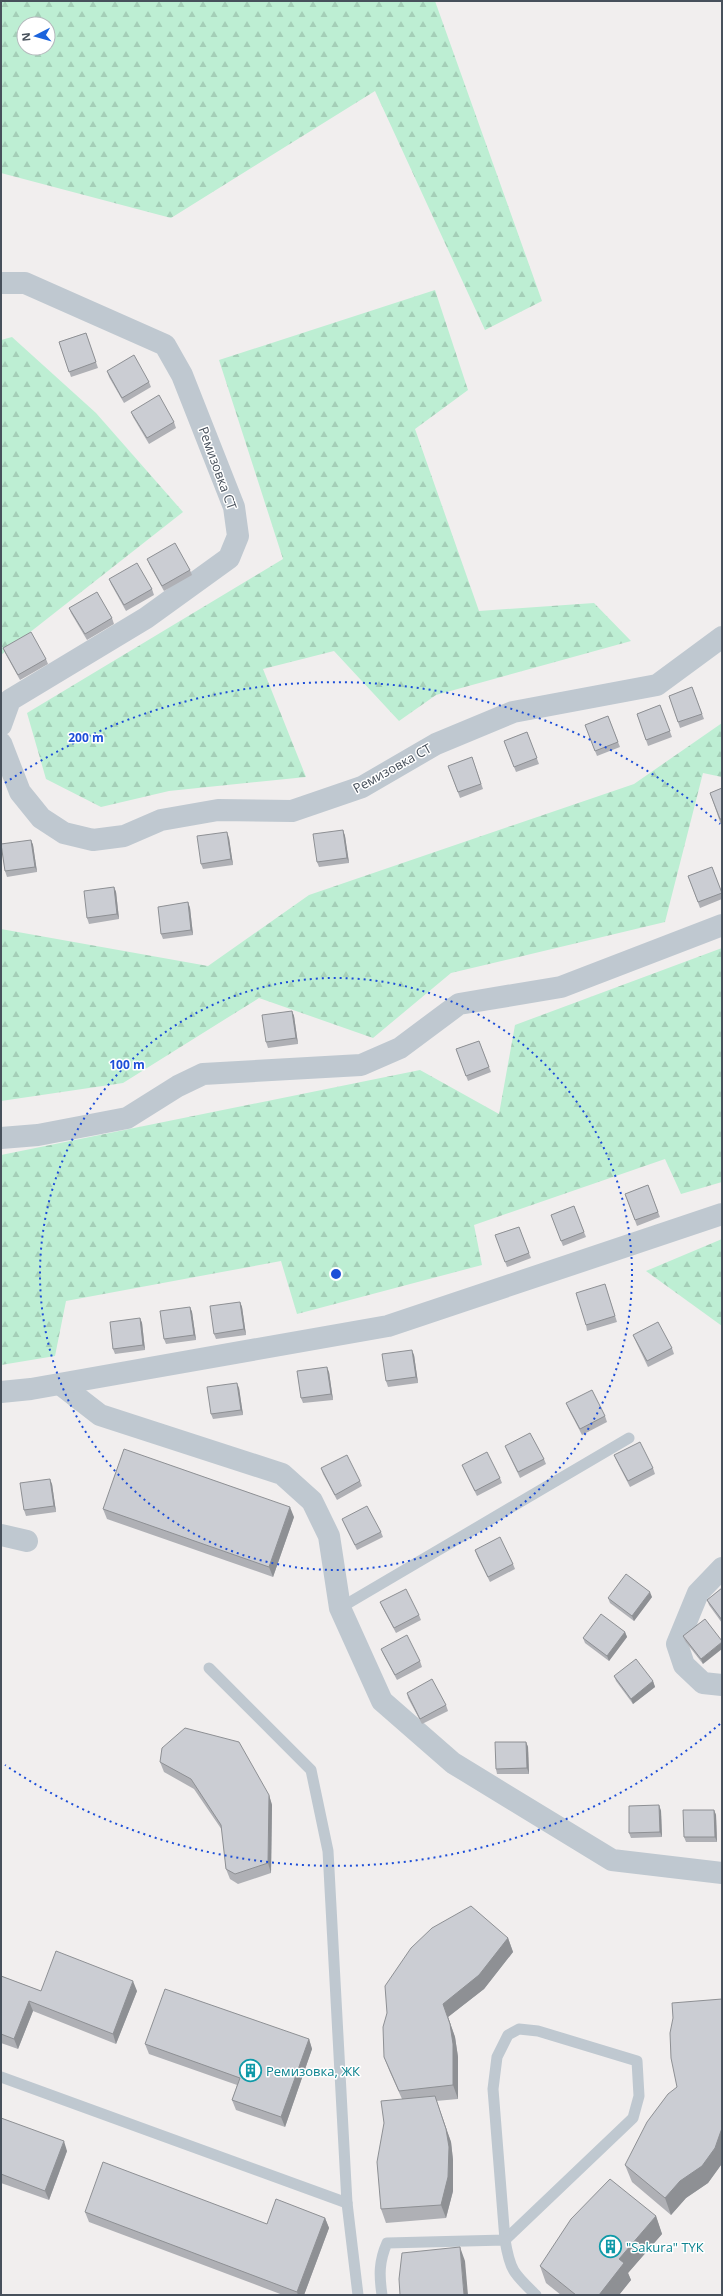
<svg xmlns="http://www.w3.org/2000/svg" width="723" height="2296" font-family="'Open Sans',sans-serif">
  <style>
    .forest { fill: url(#forest-firs); fill-rule: evenodd }
    .lines { fill: none; stroke-linecap: round; stroke-linejoin: round }
    .lane { stroke: #bfc8d0; stroke-width: 11 }
    .street { stroke: #bfc8d0; stroke-width: 22 }
    .wall { fill: #afb0b5 }
    .shaded-wall { fill: #8e9094 }
    .building { fill: #cbcdd3; stroke: #8e9094 }
    .ring { fill: none; stroke: #1d4ed8; stroke-width: 2; stroke-dasharray: 2 4 }
    .labels { text-anchor: middle; stroke-width: 3; stroke-linejoin: round; paint-order: stroke }
    .street-label { font-size: 13px; fill: #47505b; stroke: #fff }
    .culture-label { font-size: 13px; fill: #0d838f; stroke: #fff; text-anchor: start }
    .centre { fill: #1d4ed8; stroke: #fff; stroke-width: 2 }
    .ring-label { font-size: 12px; text-anchor: middle; font-weight: bold; fill: #1d4ed8; stroke: #fff; stroke-width: 3; stroke-linejoin: round; paint-order: stroke }
  </style>
  <defs>
    <pattern id="forest-firs" width="22" height="20" patternUnits="userSpaceOnUse"><rect width="22" height="20" fill="#bdeed3"/><path d="M5 1l3.5 6h-7zM16 11l3.5 6h-7z" fill="#a4ceb7"/></pattern>
  </defs>
  <rect width="100%" height="100%" fill="#f1eeee"/>
  <g class="forest">
    <path d="M 1,1 L 435,1 L 542,301 L 485,330 L 375,91 L 171,218 L 1,173 ZM 24,24 L 48,24 L 48,48 L 24,48 Z"/>
    <polygon points="435,290 468,390 415,429 479,611 594,603 631,641 436,695 399,721 334,651 263,669 306,777 169,791 101,807 46,779 27,713 283,559 219,360"/>
    <polygon points="12,337 96,413 183,512 1,655 1,340"/>
    <polygon points="722,723 722,777 703,773 665,922 451,973 373,1038 259,998 123,1083 1,1101 1,929 208,966 309,895 634,784"/>
    <polygon points="722,948 722,1182 681,1194 665,1159 474,1225 482,1265 297,1314 281,1261 66,1301 55,1356 1,1365 1,1155 420,1070 499,1114 515,1025"/>
    <polygon points="722,1239 722,1326 646,1271"/>
  </g>
  <g class="lines">
    <g class="lane">
      <polyline points="340,1608 629,1438"/>
      <polyline points="209,1668 311,1770 328,1851 347,2203 358,2295"/>
      <polyline points="1,2077 347,2203"/>
      <path d="M 382,2295 C 379,2275 379,2261 387,2243 L 505,2240 L 633,2118 L 639,2096 L 637,2061 L 538,2031 L 519,2029 L 508,2035 L 497,2057 L 493,2089 L 505,2240 C 510,2271 514,2274 536,2295"/>
    </g>
    <g class="street">
      <polyline points="1,283 25,283 165,345 182,375 234,507 238,536 229,558 146,618 10,700 1,725"/>
      <polyline points="1,743 20,792 41,818 64,833 93,840 124,836 161,820 218,810 292,811 362,787 436,744 513,712 657,685 722,637"/>
      <polyline points="1,1138 38,1135 127,1118 178,1086 203,1074 361,1065 400,1048 459,1004 561,987 722,925"/>
      <polyline points="60,1384 100,1415 282,1474 312,1501 329,1536 340,1608 382,1701 453,1763 612,1860 722,1873"/>
      <polyline points="1,1392 31,1389 388,1326 722,1214"/>
      <polyline points="1,1535 27,1541"/>
      <polyline points="722,1568 698,1593 677,1644 684,1665 703,1683 722,1685"/>
    </g>
  </g>
  <g class="wall">
    <polygon points="86,333 98,368 71,377 59,342"/>
    <polygon points="107,371 149,382 151,387 124,403 109,377"/>
    <polygon points="131,412 174,422 176,428 149,444 133,417"/>
    <polygon points="147,559 190,570 192,575 164,591 149,564"/>
    <polygon points="109,579 152,589 154,595 126,611 111,584"/>
    <polygon points="69,608 112,618 114,624 87,640 71,613"/>
    <polygon points="3,648 46,659 48,664 20,680 5,653"/>
    <polygon points="692,687 704,719 680,728 669,696"/>
    <polygon points="660,705 672,737 648,746 637,714"/>
    <polygon points="608,716 620,747 597,756 585,725"/>
    <polygon points="527,732 539,764 516,772 504,741"/>
    <polygon points="472,757 483,789 460,798 448,766"/>
    <polygon points="722,788 722,825 721,825 710,793"/>
    <polygon points="343,830 345,836 349,863 319,867 317,862"/>
    <polygon points="229,838 233,865 203,869 201,864"/>
    <polygon points="31,840 33,845 37,872 7,877 5,871"/>
    <polygon points="712,867 722,894 722,899 700,908 688,876"/>
    <polygon points="114,887 116,892 119,919 89,924 87,918"/>
    <polygon points="188,902 190,908 193,935 163,939 161,934"/>
    <polygon points="292,1011 294,1016 298,1044 268,1048 266,1042"/>
    <polygon points="479,1041 491,1072 468,1081 456,1049"/>
    <polygon points="648,1185 660,1217 637,1226 625,1194"/>
    <polygon points="574,1206 586,1237 563,1246 551,1215"/>
    <polygon points="519,1227 531,1258 507,1267 495,1235"/>
    <polygon points="605,1284 617,1322 587,1331 586,1325"/>
    <polygon points="240,1302 242,1307 246,1335 216,1339 214,1334"/>
    <polygon points="190,1307 192,1312 196,1340 166,1344 164,1339"/>
    <polygon points="140,1318 142,1323 145,1350 115,1354 113,1349"/>
    <polygon points="633,1335 672,1348 674,1354 648,1367 635,1340"/>
    <polygon points="414,1355 418,1383 388,1387 386,1381"/>
    <polygon points="329,1372 333,1400 303,1403 301,1398"/>
    <polygon points="239,1388 243,1415 213,1419 211,1414"/>
    <polygon points="566,1403 605,1416 607,1422 582,1435 568,1408"/>
    <polygon points="505,1446 544,1459 546,1464 520,1478 507,1451"/>
    <polygon points="614,1455 653,1468 655,1474 630,1487 616,1460"/>
    <polygon points="462,1465 500,1478 502,1483 477,1496 464,1470"/>
    <polygon points="321,1468 360,1481 362,1486 337,1500 323,1474"/>
    <polygon points="52,1484 56,1512 26,1516 24,1510"/>
    <polygon points="103,1509 294,1517 273,1577 107,1519"/>
    <polygon points="342,1519 381,1532 383,1537 357,1550 344,1524"/>
    <polygon points="475,1550 513,1564 515,1569 490,1582 477,1556"/>
    <polygon points="722,1588 722,1623 709,1605 707,1600"/>
    <polygon points="652,1597 634,1621 610,1603 608,1598"/>
    <polygon points="380,1602 419,1615 421,1620 396,1633 382,1607"/>
    <polygon points="705,1619 703,1664 685,1641 683,1636"/>
    <polygon points="625,1632 627,1637 609,1661 585,1643 583,1638"/>
    <polygon points="381,1649 420,1661 422,1667 397,1680 383,1654"/>
    <polygon points="614,1676 653,1681 655,1687 633,1704 616,1681"/>
    <polygon points="407,1693 446,1705 448,1711 422,1724 408,1698"/>
    <polygon points="526,1742 528,1747 529,1774 497,1774 496,1769"/>
    <polygon points="160,1762 269,1795 272,1805 271,1873 238,1884 230,1879 226,1869 222,1830 194,1789 164,1772"/>
    <polygon points="659,1805 661,1811 662,1837 631,1838 629,1833"/>
    <polygon points="714,1810 716,1815 717,1842 686,1842 684,1837"/>
    <polygon points="508,1938 513,1952 484,1989 448,2017 455,2037 458,2057 458,2099 436,2101 451,2142 453,2160 453,2191 446,2218 386,2223 381,2209 402,2099 389,2070 384,2057"/>
    <polygon points="1,1976 41,1991 137,1991 116,2044 33,2011 18,2049 1,2043"/>
    <polygon points="722,1999 722,2162 721,2165 708,2183 686,2198 671,2215 632,2182 625,2165 677,2087"/>
    <polygon points="309,2039 312,2049 285,2127 236,2110 232,2100 237,2085 149,2054 145,2044"/>
    <polygon points="1,2118 67,2151 49,2200 1,2183"/>
    <polygon points="85,2212 267,2224 325,2218 329,2228 304,2295 283,2295 89,2222"/>
    <polygon points="656,2216 662,2234 628,2273 631,2280 619,2295 561,2295 546,2283 540,2266"/>
  </g>
  <g class="shaded-wall">
    <polygon points="343,830 345,836 349,863 347,858"/>
    <polygon points="227,832 229,838 233,865 231,859"/>
    <polygon points="31,840 33,845 37,872 35,867"/>
    <polygon points="114,887 116,892 119,919 117,914"/>
    <polygon points="188,902 190,908 193,935 191,930"/>
    <polygon points="292,1011 294,1016 298,1044 296,1038"/>
    <polygon points="240,1302 242,1307 246,1335 244,1329"/>
    <polygon points="190,1307 192,1312 196,1340 194,1335"/>
    <polygon points="140,1318 142,1323 145,1350 143,1345"/>
    <polygon points="412,1350 414,1355 418,1383 416,1377"/>
    <polygon points="327,1367 329,1372 333,1400 331,1394"/>
    <polygon points="237,1383 239,1388 243,1415 241,1410"/>
    <polygon points="50,1479 52,1484 56,1512 54,1506"/>
    <polygon points="290,1507 294,1517 273,1577 269,1567"/>
    <polygon points="650,1592 652,1597 634,1621 632,1616"/>
    <polygon points="625,1632 627,1637 609,1661 607,1656"/>
    <polygon points="722,1642 722,1649 703,1664 701,1659"/>
    <polygon points="653,1681 655,1687 633,1704 631,1699"/>
    <polygon points="526,1742 528,1747 529,1774 527,1768"/>
    <polygon points="269,1795 272,1805 271,1873 268,1863"/>
    <polygon points="659,1805 661,1811 662,1837 660,1832"/>
    <polygon points="714,1810 716,1815 717,1842 715,1837"/>
    <polygon points="508,1938 513,1952 484,1989 448,2017 455,2037 458,2057 458,2099 453,2085 443,2004"/>
    <polygon points="133,1981 137,1991 116,2044 113,2034"/>
    <polygon points="29,2001 33,2011 18,2049 14,2039"/>
    <polygon points="309,2039 312,2049 285,2127 281,2117"/>
    <polygon points="435,2096 451,2142 453,2160 453,2191 446,2218 441,2205"/>
    <polygon points="722,2128 722,2162 721,2165 708,2183 686,2198 671,2215 665,2198"/>
    <polygon points="64,2141 67,2151 49,2200 45,2191"/>
    <polygon points="656,2216 662,2234 628,2273 631,2280 619,2295 599,2295 619,2259"/>
    <polygon points="325,2218 329,2228 304,2295 298,2295 297,2292"/>
    <polygon points="460,2247 465,2261 468,2295 464,2295"/>
  </g>
  <g class="building">
    <polygon points="86,333 96,362 69,372 59,342"/>
    <polygon points="134,355 149,382 122,398 107,371"/>
    <polygon points="159,395 174,422 147,438 131,412"/>
    <polygon points="175,543 190,570 162,586 147,559"/>
    <polygon points="137,563 152,589 124,605 109,579"/>
    <polygon points="97,592 112,618 85,634 69,608"/>
    <polygon points="31,632 46,659 18,675 3,648"/>
    <polygon points="692,687 702,714 678,722 669,696"/>
    <polygon points="660,705 670,731 646,740 637,714"/>
    <polygon points="608,716 618,742 595,751 585,725"/>
    <polygon points="527,732 537,758 514,767 504,741"/>
    <polygon points="472,757 481,784 458,792 448,766"/>
    <polygon points="722,788 722,819 720,819 710,793"/>
    <polygon points="343,830 347,858 317,862 313,834"/>
    <polygon points="227,832 231,859 201,864 197,836"/>
    <polygon points="31,840 35,867 5,871 1,844"/>
    <polygon points="712,867 722,893 698,902 688,876"/>
    <polygon points="114,887 117,914 87,918 84,891"/>
    <polygon points="188,902 191,930 161,934 158,907"/>
    <polygon points="292,1011 296,1038 266,1042 262,1015"/>
    <polygon points="479,1041 489,1067 466,1076 456,1049"/>
    <polygon points="648,1185 658,1212 635,1220 625,1194"/>
    <polygon points="574,1206 584,1232 561,1241 551,1215"/>
    <polygon points="519,1227 529,1253 505,1262 495,1235"/>
    <polygon points="605,1284 615,1316 586,1325 576,1293"/>
    <polygon points="240,1302 244,1329 214,1334 210,1306"/>
    <polygon points="190,1307 194,1335 164,1339 160,1311"/>
    <polygon points="140,1318 143,1345 113,1349 110,1322"/>
    <polygon points="658,1322 672,1348 647,1361 633,1335"/>
    <polygon points="412,1350 416,1377 386,1381 382,1354"/>
    <polygon points="327,1367 331,1394 301,1398 297,1371"/>
    <polygon points="237,1383 241,1410 211,1414 207,1387"/>
    <polygon points="592,1390 605,1416 580,1429 566,1403"/>
    <polygon points="530,1433 544,1459 518,1472 505,1446"/>
    <polygon points="640,1442 653,1468 628,1481 614,1455"/>
    <polygon points="124,1449 290,1507 269,1567 103,1509"/>
    <polygon points="487,1452 500,1478 475,1491 462,1465"/>
    <polygon points="347,1455 360,1481 335,1495 321,1468"/>
    <polygon points="50,1479 54,1506 24,1510 20,1483"/>
    <polygon points="367,1506 381,1532 355,1545 342,1519"/>
    <polygon points="500,1537 513,1564 488,1577 475,1550"/>
    <polygon points="626,1574 650,1592 632,1616 608,1598"/>
    <polygon points="722,1588 722,1620 707,1600"/>
    <polygon points="406,1589 419,1615 394,1628 380,1602"/>
    <polygon points="601,1614 625,1632 607,1656 583,1638"/>
    <polygon points="705,1619 722,1641 722,1642 701,1659 683,1636"/>
    <polygon points="407,1635 420,1661 395,1675 381,1649"/>
    <polygon points="636,1659 653,1681 631,1699 614,1676"/>
    <polygon points="432,1679 446,1705 420,1719 407,1693"/>
    <polygon points="185,1728 239,1742 269,1795 268,1863 235,1874 226,1869 221,1825 191,1779 160,1762 162,1748"/>
    <polygon points="495,1742 526,1742 527,1768 496,1769"/>
    <polygon points="659,1805 660,1832 629,1833 629,1806"/>
    <polygon points="683,1810 714,1810 715,1837 684,1837"/>
    <polygon points="471,1906 508,1938 479,1975 443,2004 450,2024 453,2044 453,2085 399,2091 384,2057 383,2027 387,2013 385,1986 411,1948 432,1928"/>
    <polygon points="56,1951 133,1981 113,2034 29,2001 14,2039 1,2034 1,1976 41,1991"/>
    <polygon points="165,1989 309,2039 281,2117 232,2100 240,2078 145,2044"/>
    <polygon points="722,1999 722,2128 715,2148 702,2166 680,2181 665,2198 625,2165 647,2122 668,2094 677,2087 671,2058 670,2033 673,2018 672,2003"/>
    <polygon points="435,2096 446,2129 449,2147 448,2177 441,2205 381,2209 377,2162 384,2123 381,2101"/>
    <polygon points="1,2118 64,2141 45,2191 1,2174"/>
    <polygon points="103,2162 267,2224 276,2199 325,2218 297,2292 85,2212"/>
    <polygon points="610,2179 656,2216 619,2259 624,2263 599,2295 576,2295 540,2266 571,2219"/>
    <polygon points="460,2247 464,2295 400,2295 399,2279 402,2253"/>
  </g>
  <g class="ring">
    <circle cx="336" cy="1274" r="296"/>
    <path d="M720 1724A592 592 0 0 1 5 1765M5 783A592 592 0 0 1 720 824"/>
  </g>
  <defs>
    <symbol id="building-ring" viewBox="-11 -11 22 22"><circle r="9.5" fill="#fff" stroke="#0f9aa8" stroke-width="1.5"/><path d="M-4-6H4V6H1V3H-1V6H-4ZM-2.5-4.3h1.7v1.8h-1.7ZM.8-4.3h1.7v1.8H.8ZM-2.5-1h1.7V.8h-1.7ZM.8-1h1.7V.8H.8Z" fill="#0f9aa8"/></symbol>
  </defs>
  <g fill-rule="evenodd">
    <use href="#building-ring" x="238" y="2058" width="25" height="25"/>
    <use href="#building-ring" x="598" y="2234" width="25" height="25"/>
  </g>
  <g class="labels">
    <g class="street-label">
      <text transform="translate(218 468) rotate(70)" y="5">Ремизовка СТ</text>
      <text transform="translate(392 768) rotate(-29)" y="5">Ремизовка СТ</text>
    </g>
    <g class="culture-label">
      <text x="266" y="2076">Ремизовка, ЖК</text>
      <text x="626" y="2252">"Sakura" ТҮК</text>
    </g>
  </g>
  <circle cx="336" cy="1274" r="6" class="centre"/>
  <g class="ring-label">
    <text x="86" y="742">200 m</text>
    <text x="127" y="1069">100 m</text>
  </g>
  <rect width="723" height="2296" fill="none" stroke="#47505b" stroke-width="4"/>
  <g transform="translate(36 36) rotate(264)"><circle r="19" fill="#ffffff" stroke="#b5b9bd"/>
  <path d="M0-3L7 15L0 10L-7 15Z" fill="#1c64dd"/>
  <text y="-6" font-size="11" font-weight="bold" text-anchor="middle" fill="#47505b">N</text>
  </g>
</svg>
